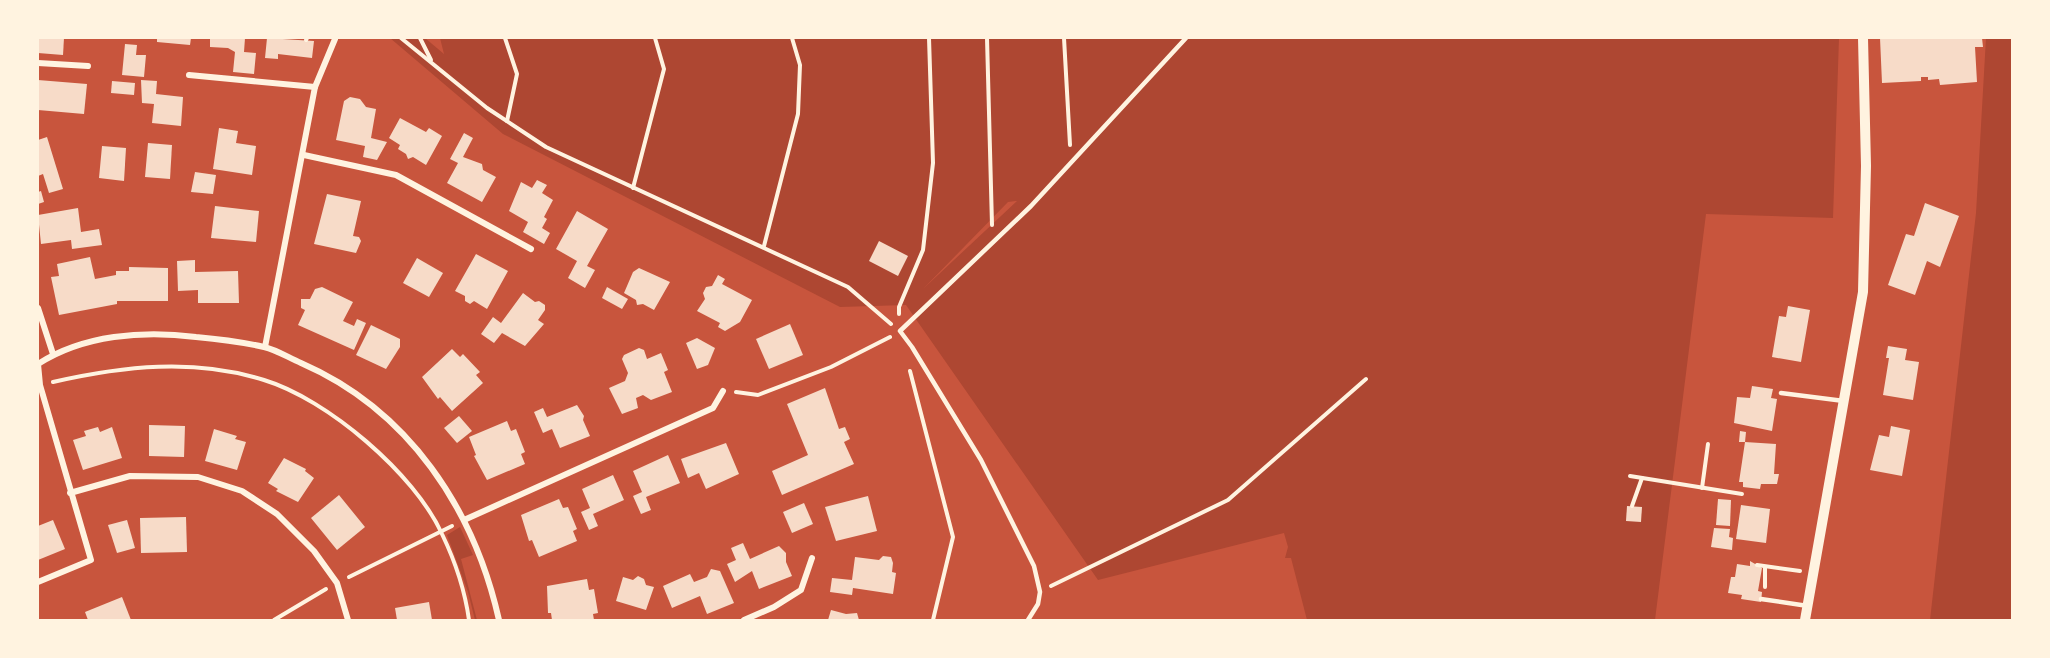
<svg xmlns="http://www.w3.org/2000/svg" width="2050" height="658" font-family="Arial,sans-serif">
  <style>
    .green { fill: #ae4732; fill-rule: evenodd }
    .building { fill: #f7dbc8 }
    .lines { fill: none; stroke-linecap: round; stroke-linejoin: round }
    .path { stroke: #fff3e0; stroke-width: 4 }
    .service { stroke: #fff3e0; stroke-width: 4.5 }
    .minor { stroke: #fff3e0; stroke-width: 6 }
    .tertiary { stroke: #fff3e0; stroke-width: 10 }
  </style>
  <rect width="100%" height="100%" fill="#c8553d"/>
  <g class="green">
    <path d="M 390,38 L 425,38 L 444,54 L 440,38 L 1839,38 L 1833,218 L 1706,214 L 1655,620 L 1307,620 L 1291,558 L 1285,558 L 1288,547 L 1284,533 L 1098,580 L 906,305 L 840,307 L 503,134 ZM 1016,201 L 1017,201 L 923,289 L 1008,202 Z"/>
    <polygon points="1986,38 2012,38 2012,620 1930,620 1976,213"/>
    <polygon points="460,527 473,555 461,559 477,620 475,620 468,592 447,535"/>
  </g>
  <g class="building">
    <polygon points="39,38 64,38 63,55 38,53"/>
    <polygon points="157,38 191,38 190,45 157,42"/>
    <polygon points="210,38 245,38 244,52 256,53 254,74 233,72 235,52 228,48 210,47"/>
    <polygon points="267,38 314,41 312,58 278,54 278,59 265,58"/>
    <polygon points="1880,38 1982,38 1983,47 1975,47 1977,82 1940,85 1939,79 1928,80 1928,77 1921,77 1921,81 1882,83"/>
    <polygon points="125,44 137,45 136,55 146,55 144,77 122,75"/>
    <polygon points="38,80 87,84 84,114 38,110"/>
    <polygon points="141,80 157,81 156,94 183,97 181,126 152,123 154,104 142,103"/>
    <polygon points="112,81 135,83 134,95 111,93"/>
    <polygon points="350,97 360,99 366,107 376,109 371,138 387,142 377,160 363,157 365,146 336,140 344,101"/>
    <polygon points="400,118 426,132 429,128 442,136 426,165 413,157 408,159 406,154 398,149 400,145 389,138"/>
    <polygon points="219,128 238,131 236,143 256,146 252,175 213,169"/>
    <polygon points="464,133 473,138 463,157 482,164 483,170 496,177 482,202 447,183 458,163 450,159"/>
    <polygon points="47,137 63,189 49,193 43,174 38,176 38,140"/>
    <polygon points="148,143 172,145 170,179 145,177"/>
    <polygon points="102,146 126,148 124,181 99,178"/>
    <polygon points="195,172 216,175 213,194 191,192"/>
    <polygon points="537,180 547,185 542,193 553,200 544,217 547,219 542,228 550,233 544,244 523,232 528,222 509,211 521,182 532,188"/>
    <polygon points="41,191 44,202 38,204 38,192"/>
    <polygon points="327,194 361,201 353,236 359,237 361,241 356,253 314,244"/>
    <polygon points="1925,203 1959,216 1940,267 1927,261 1915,295 1888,285 1906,234 1914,236"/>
    <polygon points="215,206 259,211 256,242 211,238"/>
    <polygon points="78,208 81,232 99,229 102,245 72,249 71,240 41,244 38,215"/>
    <polygon points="577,211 608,229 587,266 595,270 585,288 568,278 577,261 556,249"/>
    <polygon points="879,241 908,256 898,276 869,261"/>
    <polygon points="476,254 508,271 487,309 474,301 470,304 465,301 465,296 455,291"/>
    <polygon points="90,257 95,279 116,275 116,271 129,271 129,267 168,268 168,301 117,301 117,304 59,315 51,277 59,276 57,264"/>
    <polygon points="417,258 443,273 429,297 403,283"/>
    <polygon points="195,260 195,272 238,271 239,303 198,303 198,290 178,291 177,261"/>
    <polygon points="639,268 670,282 654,310 643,304 637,305 636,300 624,293 633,272"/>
    <polygon points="718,275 725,279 722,284 752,300 740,322 725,331 718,327 720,323 697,311 705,299 703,293 706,287 712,286"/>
    <polygon points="322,287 353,302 343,321 354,326 357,319 366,323 354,350 298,325 305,310 301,308 301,299 310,299 315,289"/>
    <polygon points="607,287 628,299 622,309 602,298"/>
    <polygon points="523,293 535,302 539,301 545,305 545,310 538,320 544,324 525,346 502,333 494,343 481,334 493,317 501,323"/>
    <polygon points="1788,306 1810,310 1801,362 1772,357 1779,316 1786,317"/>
    <polygon points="790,324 803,355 769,369 756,339"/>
    <polygon points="371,325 400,339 400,347 386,369 356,355"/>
    <polygon points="697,338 715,348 708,365 697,369 686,343"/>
    <polygon points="1888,346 1907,349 1905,360 1919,362 1913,400 1883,395 1889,358 1886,358"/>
    <polygon points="639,348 644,350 647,359 661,353 668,370 664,372 672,392 651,400 643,395 636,398 638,408 622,414 609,388 625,381 628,373 622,359 624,355"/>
    <polygon points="452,349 460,357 463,354 480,372 476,375 483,383 452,411 440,397 438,399 422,377"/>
    <polygon points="1752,386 1773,389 1771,398 1777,399 1772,431 1734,423 1737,397 1750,398"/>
    <polygon points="825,388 839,429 845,427 850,439 844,442 854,464 782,495 772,471 808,455 787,404"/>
    <polygon points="577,405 584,416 583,420 590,436 560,448 552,429 543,433 534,412 543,408 547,417"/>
    <polygon points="459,416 472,431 457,443 444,428"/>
    <polygon points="507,421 511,431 516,429 525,452 521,454 525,464 487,480 474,456 476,455 469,437"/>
    <polygon points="149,425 185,426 184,457 149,456"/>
    <polygon points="1891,426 1910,430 1902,476 1870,470 1879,435 1889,437"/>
    <polygon points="98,427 100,432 112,427 122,458 83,470 73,440 86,436 84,431"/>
    <polygon points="214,429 237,436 235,439 246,442 237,470 205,461"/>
    <polygon points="1740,431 1746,432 1745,442 1739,442"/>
    <polygon points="1745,442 1776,444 1774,474 1779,474 1777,484 1761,484 1760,489 1743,487 1743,482 1739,482"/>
    <polygon points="726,443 739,474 706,489 699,473 688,478 681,459"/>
    <polygon points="668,455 680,483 646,497 651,510 641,514 633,496 642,492 633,471"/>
    <polygon points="284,458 306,469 305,471 314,478 298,502 276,491 278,489 268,483"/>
    <polygon points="613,475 624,500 593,514 598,526 589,530 581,512 590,508 582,489"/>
    <polygon points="339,495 365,527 337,550 311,518"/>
    <polygon points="868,496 877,531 836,541 825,507"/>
    <polygon points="559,499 563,508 568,507 577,529 573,531 577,541 539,557 532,540 529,541 521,515"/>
    <polygon points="1718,499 1731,500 1730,526 1716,525"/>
    <polygon points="804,503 813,524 792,533 783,512"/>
    <polygon points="1741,505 1770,509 1766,543 1736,539"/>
    <polygon points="1627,506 1642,507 1641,522 1626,521"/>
    <polygon points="186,517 187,552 141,553 140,518"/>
    <polygon points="53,520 65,549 38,560 38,526"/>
    <polygon points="127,520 135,548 117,553 108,525"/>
    <polygon points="1714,528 1730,529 1729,537 1733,538 1732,550 1711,547"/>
    <polygon points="743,543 750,559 779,546 786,553 786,562 792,576 759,589 752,571 735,582 727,564 736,560 731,548"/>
    <polygon points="883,556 891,557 893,563 892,572 896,573 893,594 853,588 852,595 830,592 832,578 852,580 855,557 879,560"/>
    <polygon points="1750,561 1762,568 1758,591 1762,592 1761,602 1741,599 1742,595 1728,593 1731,577 1735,577 1737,564 1750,566"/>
    <polygon points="711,569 720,571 734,603 707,614 700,596 672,608 663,586 690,574 694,582 707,577"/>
    <polygon points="638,576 644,579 646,585 654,587 646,610 616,601 623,577 633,580"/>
    <polygon points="587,579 589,590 594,589 598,613 593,614 594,620 552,620 551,613 548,613 547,586"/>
    <polygon points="122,597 131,620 88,620 85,612"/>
    <polygon points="429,602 432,620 397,620 395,608"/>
    <polygon points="831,610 846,614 857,613 859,620 828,620"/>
  </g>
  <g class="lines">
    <g class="path">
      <polyline points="401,38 487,108 546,147 848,287 891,324"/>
      <polyline points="420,38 431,60"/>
      <polyline points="505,38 517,74 507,121"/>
      <polyline points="987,38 992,225"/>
      <polyline points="1064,38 1070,145"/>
      <polyline points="306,40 307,38"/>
      <polyline points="633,188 664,69 655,38"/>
      <polyline points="764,246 798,114 800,65 792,38"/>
      <polyline points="899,314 899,307 923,250 933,163 929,38"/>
      <polyline points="910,371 953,537 933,620"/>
      <path d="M 53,382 C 123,366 194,358 264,380 C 327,399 415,474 442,534 C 455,561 465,591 469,620"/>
      <polyline points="736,392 758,395 831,367 890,337"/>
      <polyline points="1630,476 1742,494"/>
      <polyline points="1702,488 1708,444"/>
      <polyline points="1632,506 1642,478"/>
      <polyline points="1757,565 1800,571"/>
      <polyline points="349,577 452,526"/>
      <polyline points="1051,586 1228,500 1366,379"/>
      <polyline points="1765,587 1765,567"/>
      <polyline points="274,620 326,589"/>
    </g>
    <g class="service">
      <polyline points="1781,393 1844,401"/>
      <polyline points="1761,599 1808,606"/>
      <polyline points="1028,620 1038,604 1040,592 1034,566 981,460 912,347 900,331 1031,206 1186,38"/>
    </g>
    <g class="minor">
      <polyline points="38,63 88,66"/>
      <polyline points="189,75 315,87"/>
      <polyline points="304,155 396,175 531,249"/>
      <polyline points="38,308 53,354"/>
      <polyline points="265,347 315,87 335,39"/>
      <path d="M 38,364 C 83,335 143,330 196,337 C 218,339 242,342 264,347 C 277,350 289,358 301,363 C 409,410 474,509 499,620"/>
      <polyline points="70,493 130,476 198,477 242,491 277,514 314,551 337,583 348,620"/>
      <polyline points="464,520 713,408 723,391"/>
      <polyline points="38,582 91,560 40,385 38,364"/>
      <polyline points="744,620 774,607 801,590 812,558"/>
    </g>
    <polyline class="tertiary" points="1805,620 1863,292 1866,166 1863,38"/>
  </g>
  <rect width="2050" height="658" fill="none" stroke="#fff3e0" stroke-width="78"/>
</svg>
